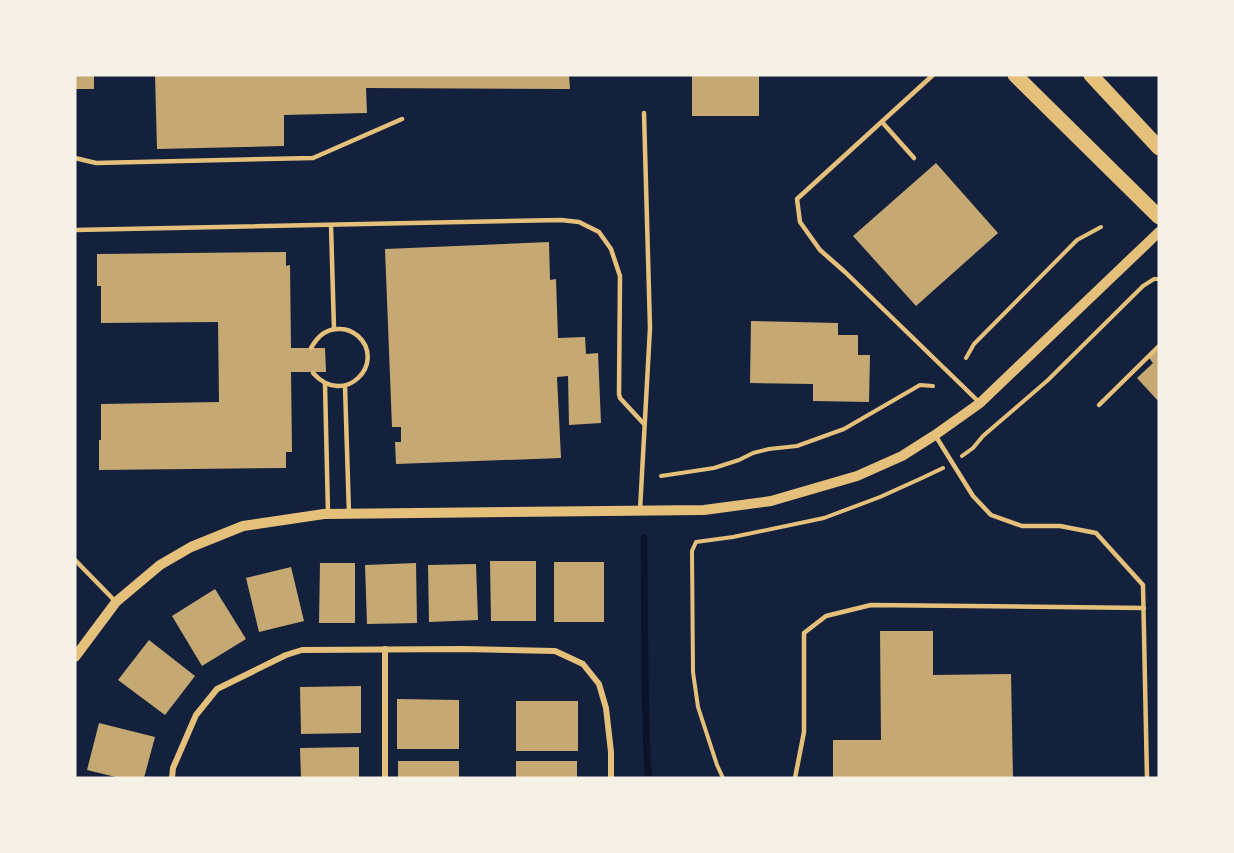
<svg xmlns="http://www.w3.org/2000/svg" width="1234" height="853" font-family="'Varela Round',sans-serif">
  <style>
    .lines { fill: none; stroke-linecap: round; stroke-linejoin: round }
    .stream { stroke: #0b132b; stroke-width: 7 }
    .building { fill: #c6a872 }
    .path { stroke: #e5c07b; stroke-width: 4 }
    .service { stroke: #e5c07b; stroke-width: 4.5 }
    .minor { stroke: #e5c07b; stroke-width: 6 }
    .tertiary { stroke: #e5c07b; stroke-width: 10 }
    .primary { stroke: #e5c07b; stroke-width: 15 }
  </style>
  <rect width="100%" height="100%" fill="#14213d"/>
  <g class="lines">
    <polyline class="stream" points="644,538 645,685 647,759 649,778"/>
  </g>
  <g class="building">
    <rect x="75" y="75" width="19" height="14"/>
    <polygon points="155,75 569,75 570,89 366,88 367,113 284,115 284,146 157,149"/>
    <rect x="692" y="75" width="67" height="41"/>
    <polygon points="936,163 998,233 916,306 853,236"/>
    <polygon points="549,242 550,280 556,279 558,338 585,337 586,354 598,353 601,423 569,425 568,376 557,377 561,458 396,464 395,442 401,442 401,427 392,427 385,249"/>
    <polygon points="286,252 286,266 290,265 291,348 325,348 326,372 291,372 292,452 286,452 286,468 99,470 99,440 101,440 101,404 219,402 218,322 101,323 101,286 97,286 97,254"/>
    <polygon points="751,321 838,323 838,335 858,335 858,355 870,355 869,402 813,401 813,384 750,383"/>
    <polygon points="1159,348 1159,402 1137,378 1153,363 1149,358"/>
    <polygon points="490,561 536,561 536,621 491,621"/>
    <rect x="554" y="562" width="50" height="60"/>
    <polygon points="320,563 355,563 355,623 319,623"/>
    <polygon points="416,563 417,623 367,624 365,565"/>
    <polygon points="476,564 478,620 429,622 428,565"/>
    <polygon points="291,567 304,621 259,632 246,578"/>
    <polygon points="215,589 246,639 202,666 172,616"/>
    <polygon points="880,631 933,631 933,675 1011,674 1013,778 833,778 833,740 881,740"/>
    <polygon points="149,640 195,676 165,715 118,680"/>
    <polygon points="361,686 361,733 301,734 300,687"/>
    <polygon points="397,699 459,700 459,749 397,749"/>
    <rect x="516" y="701" width="62" height="50"/>
    <polygon points="99,723 155,737 144,778 120,778 87,770"/>
    <polygon points="359,747 359,778 301,778 300,748"/>
    <rect x="398" y="761" width="61" height="17"/>
    <rect x="516" y="761" width="61" height="17"/>
  </g>
  <g class="lines">
    <g class="path">
      <polyline points="966,358 974,344 1077,240 1101,227"/>
      <polyline points="962,456 973,448 983,436 1048,380 1143,286 1154,279 1159,279"/>
      <polyline points="661,476 714,468 739,460 753,453 769,449 797,446 844,429 920,385 933,386"/>
      <polyline points="723,778 717,765 698,707 693,672 692,551 696,542 733,537 824,518 880,497 922,478 943,468"/>
    </g>
    <g class="service">
      <polyline points="933,75 797,199 800,222 820,250 845,272 980,403"/>
      <polyline points="882,122 914,158"/>
      <polyline points="75,158 96,163 313,158 402,119"/>
      <polyline points="331,225 334,329"/>
      <polyline points="75,230 561,220 579,222 599,232 611,249 620,276 619,394 620,398 644,424"/>
      <path d="M 311,348 C 318,336 326,328 341,329 C 347,329 353,332 358,336 C 387,362 345,409 313,373"/>
      <polyline points="325,384 328,513"/>
      <polyline points="345,386 349,514"/>
      <polyline points="1099,405 1159,346"/>
      <polyline points="935,435 973,496 991,515 1022,526 1060,526 1096,533 1143,585 1147,778"/>
      <polyline points="640,510 650,328 644,113"/>
      <polyline points="75,560 116,602"/>
      <polyline points="795,778 804,732 804,633 826,616 871,605 1144,608"/>
    </g>
    <g class="minor">
      <polyline points="172,778 173,768 196,715 217,689 286,655 302,650 463,649 555,651 583,664 599,684 606,708 611,752 611,778"/>
      <polyline points="385,778 385,649"/>
    </g>
    <polyline class="tertiary" points="75,657 116,602 160,565 191,547 243,526 324,514 704,510 771,501 857,476 902,456 935,435 980,403 1159,232"/>
    <g class="primary">
      <polyline points="1015,75 1159,217"/>
      <polyline points="1091,75 1159,148"/>
    </g>
  </g>
  <rect width="1234" height="853" fill="none" stroke="#f6f1e7" stroke-width="153"/>
</svg>
